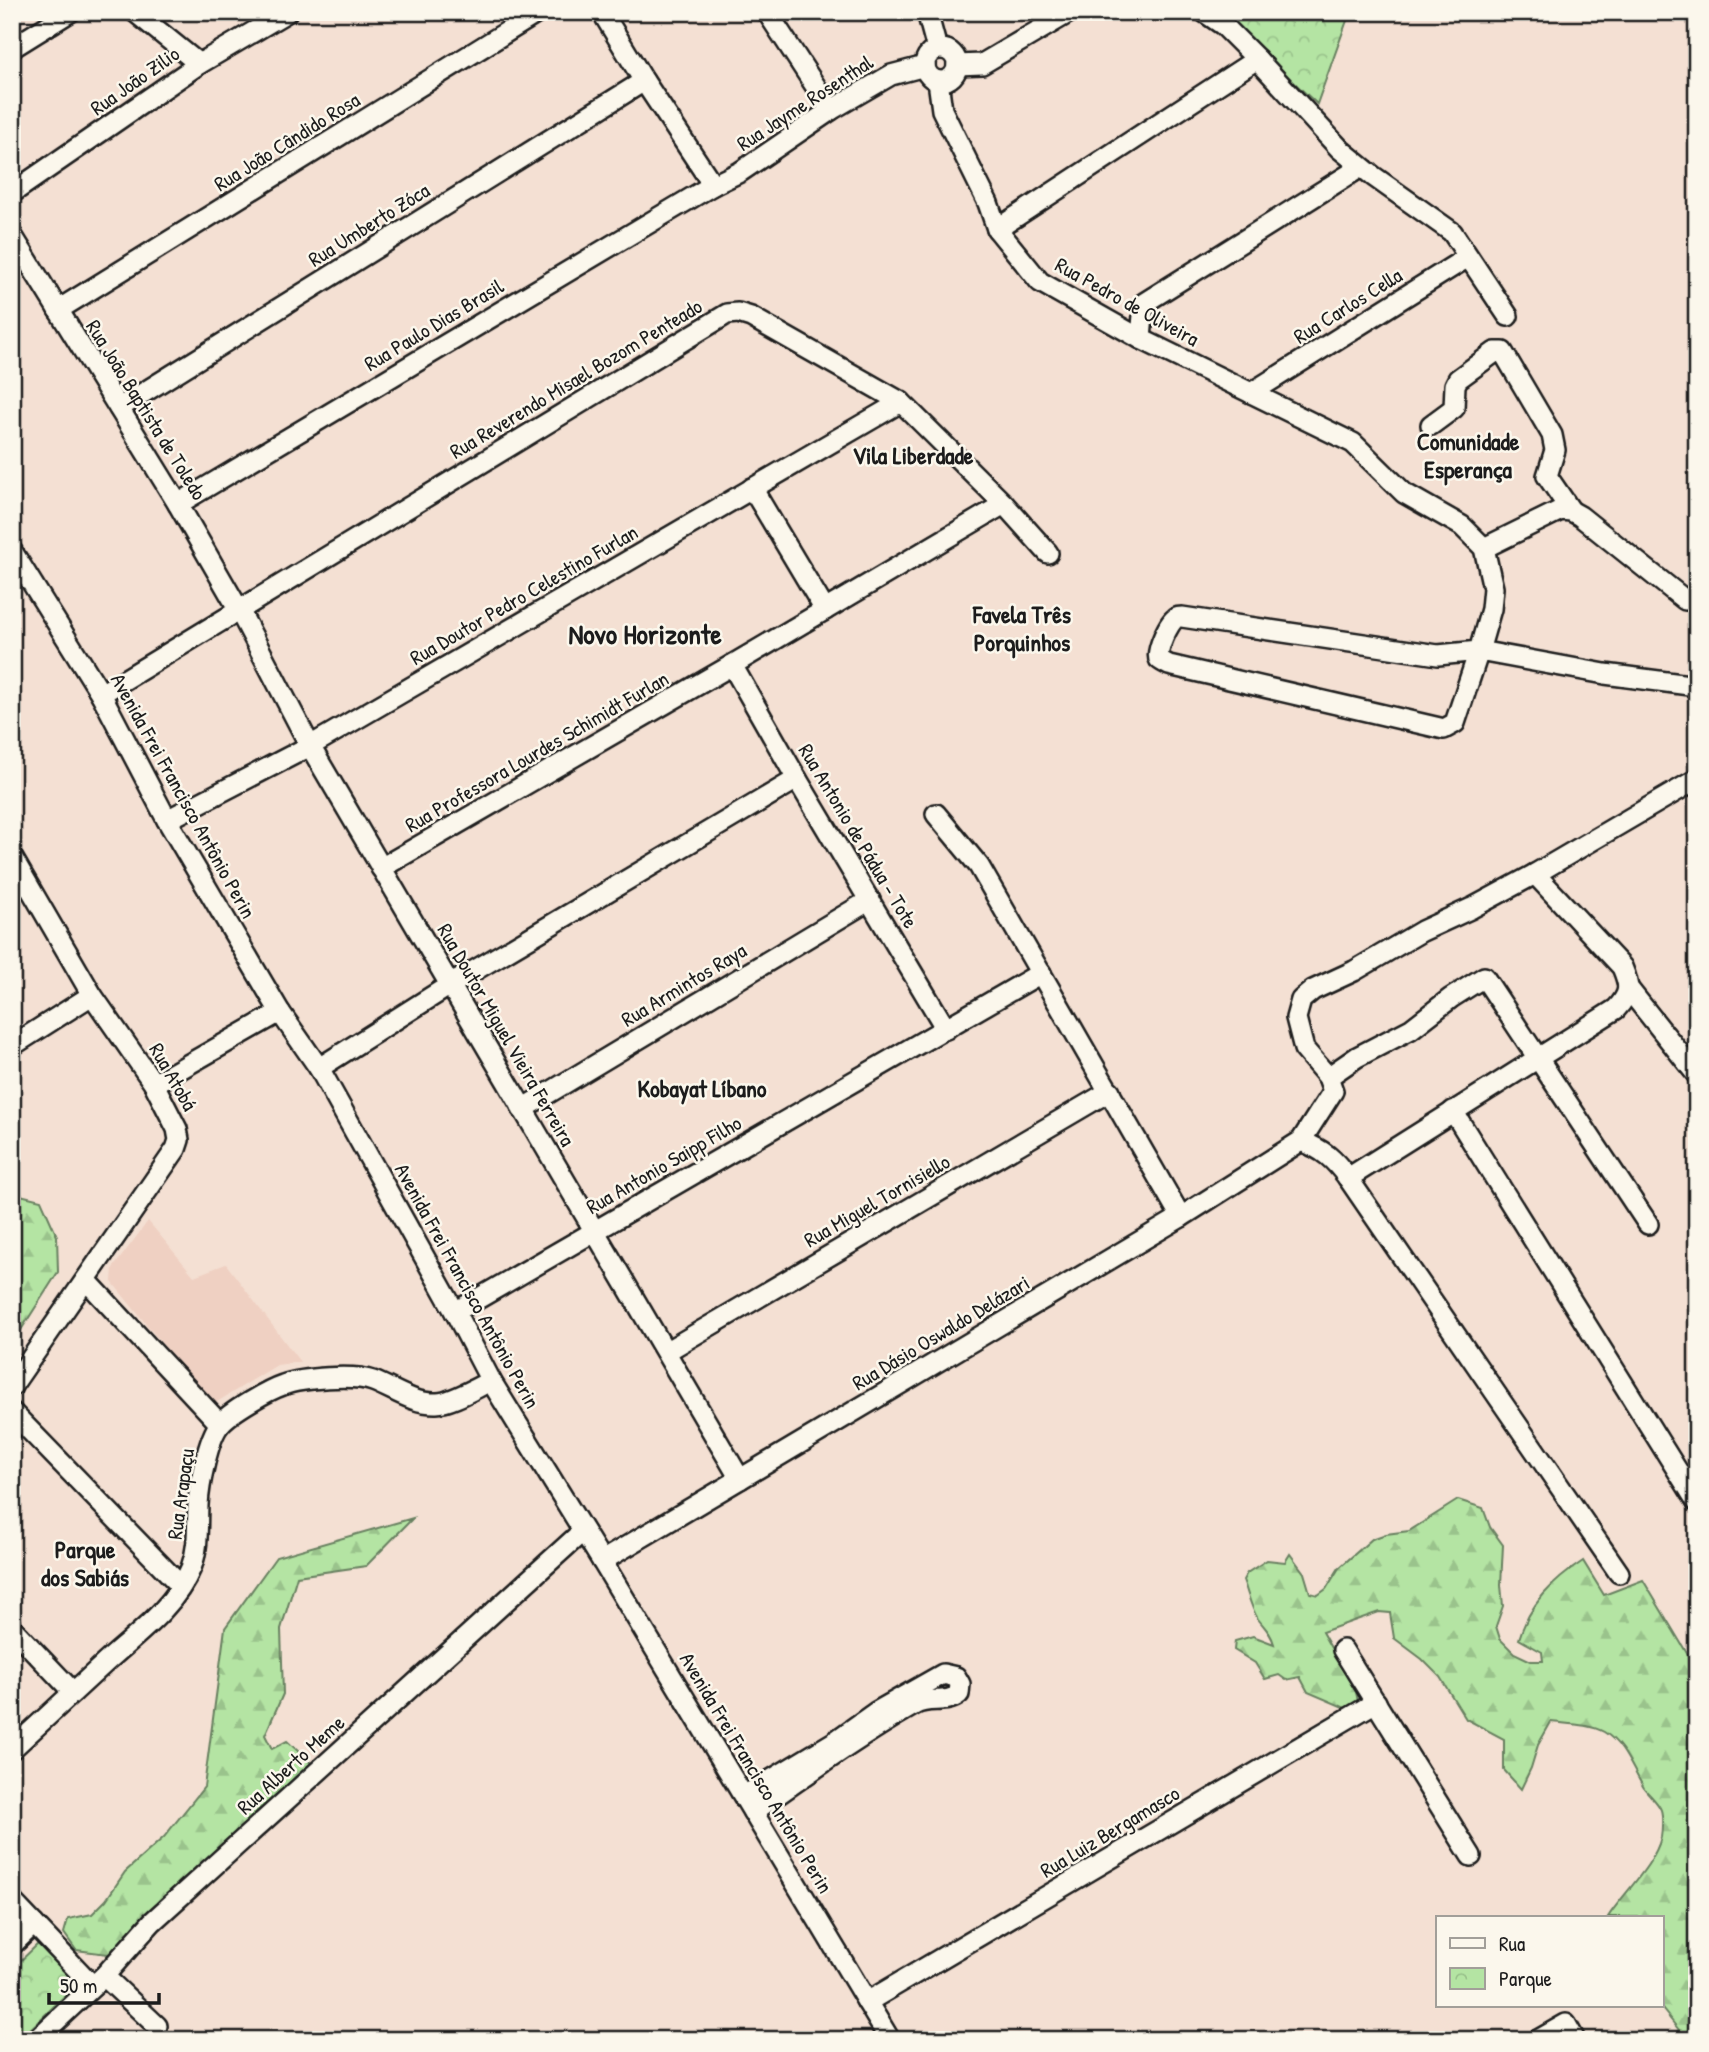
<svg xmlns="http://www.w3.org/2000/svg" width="1709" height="2052" font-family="'Patrick Hand',sans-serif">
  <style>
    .built { fill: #efd0c2 }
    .forest { fill: url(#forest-firs); stroke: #688060; stroke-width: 2 }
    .park { fill: url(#park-crowns); stroke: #688060; stroke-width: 2 }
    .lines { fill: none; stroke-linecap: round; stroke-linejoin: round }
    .minor-casing { stroke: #1c1c1c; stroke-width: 24 }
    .minor { stroke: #fbf7ec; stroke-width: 19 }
    .labels { text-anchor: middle; stroke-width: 5; stroke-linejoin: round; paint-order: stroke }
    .street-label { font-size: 21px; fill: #1c1c1c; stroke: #fbf7ec }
    .quarter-label { font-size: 24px; font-weight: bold; fill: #1c1c1c; stroke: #fbf7ec }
    .district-label { font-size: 28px; font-weight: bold; fill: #1c1c1c; stroke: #fbf7ec }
  </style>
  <defs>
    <pattern id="forest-firs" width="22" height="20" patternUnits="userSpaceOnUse" patternTransform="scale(1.75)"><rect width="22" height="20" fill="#b4e4a3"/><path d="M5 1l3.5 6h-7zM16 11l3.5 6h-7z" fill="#9ac38c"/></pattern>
    <pattern id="park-crowns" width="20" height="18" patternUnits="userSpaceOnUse" patternTransform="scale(1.75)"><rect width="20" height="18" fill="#b4e4a3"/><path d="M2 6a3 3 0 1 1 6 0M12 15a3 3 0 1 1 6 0" fill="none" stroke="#9ac38c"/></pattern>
  </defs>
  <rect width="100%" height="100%" fill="#f4e0d3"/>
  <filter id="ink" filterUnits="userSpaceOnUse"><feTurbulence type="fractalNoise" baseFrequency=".0143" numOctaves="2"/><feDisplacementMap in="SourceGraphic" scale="14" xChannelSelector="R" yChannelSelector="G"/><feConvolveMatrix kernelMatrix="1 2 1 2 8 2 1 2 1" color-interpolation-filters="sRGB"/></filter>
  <g filter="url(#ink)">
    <polygon class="built" points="148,1221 194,1276 226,1264 300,1362 277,1365 212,1405 112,1282 113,1268"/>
    <g class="forest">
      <polygon points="12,1193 41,1200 57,1236 58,1272 12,1344"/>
      <path d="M 1458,1500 L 1483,1508 L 1490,1527 L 1503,1545 L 1501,1585 L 1503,1606 L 1496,1626 L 1500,1639 L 1514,1653 L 1531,1661 L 1543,1661 L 1542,1652 L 1519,1639 C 1530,1603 1553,1581 1583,1561 L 1604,1595 L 1643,1580 L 1697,1670 L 1697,2040 L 1673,2040 L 1679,2030 L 1659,2005 L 1662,2005 L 1662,1917 L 1608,1917 C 1623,1894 1655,1864 1661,1837 C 1662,1831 1663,1816 1661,1810 C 1658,1802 1649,1795 1644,1788 C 1632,1769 1625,1745 1604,1732 C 1590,1724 1568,1724 1551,1722 L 1538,1745 L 1531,1768 L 1521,1789 L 1504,1770 L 1504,1739 L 1466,1719 L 1440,1677 L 1422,1659 L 1394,1638 L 1390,1613 L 1379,1612 L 1322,1632 L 1356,1692 L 1359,1706 L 1350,1710 L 1308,1692 L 1300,1677 L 1286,1680 L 1279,1675 L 1265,1679 L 1255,1663 L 1234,1650 L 1235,1641 L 1253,1636 L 1274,1644 C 1271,1633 1265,1628 1258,1619 C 1251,1608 1248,1593 1243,1580 L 1247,1573 L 1267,1560 L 1285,1562 L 1290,1554 L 1304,1573 L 1310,1593 L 1318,1595 L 1326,1589 L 1339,1568 L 1372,1539 L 1386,1534 L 1409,1531 Z"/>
      <polygon points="413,1518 366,1566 297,1576 281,1629 283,1694 265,1735 272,1749 287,1741 312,1764 137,1922 116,1955 76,1950 64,1933 68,1919 92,1914 106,1900 125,1872 164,1837 204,1787 225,1628 276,1557"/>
    </g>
    <g class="park">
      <polygon points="1219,12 1350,12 1317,104"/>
      <polygon points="39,1943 77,1984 19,2040 12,2040 12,1969"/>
    </g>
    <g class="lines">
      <defs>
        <g id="minor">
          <polyline points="135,12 199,64"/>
          <polyline points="602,12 644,81 713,185"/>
          <polyline points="767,12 831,110"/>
          <polyline points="927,12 937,49"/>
          <polyline points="1204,12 1223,25 1257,59 1340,149 1373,176 1452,232 1508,316"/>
          <polyline points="12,48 70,12"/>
          <circle cx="941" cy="65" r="16"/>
          <polyline points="957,65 982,64 1070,12"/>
          <path d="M 938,81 L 942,110 L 988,203 L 997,229 L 1040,282 L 1141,339 L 1353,443 L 1404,493 L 1462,526 L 1484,548 L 1493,588 L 1491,609 L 1479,651 L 1455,723 L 1444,729 L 1169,665 C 1167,664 1161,661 1159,659 C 1155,653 1169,621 1176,618 C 1178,617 1180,617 1182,617 L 1438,655 L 1479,651 L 1605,674 L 1697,686"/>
          <polyline points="12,193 199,64 287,12"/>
          <polyline points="997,229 1257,59"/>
          <polyline points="12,235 178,504 239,610 310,746 740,1479"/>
          <polyline points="58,310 539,12"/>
          <polyline points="1141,339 1144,303 1361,167"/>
          <polyline points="1251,393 1468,257"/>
          <polyline points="119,408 644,81"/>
          <polyline points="1431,425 1454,408 1455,385 1458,379 1495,352 1503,352 1552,435 1555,450 1547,476 1571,511"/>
          <polyline points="752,488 825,610"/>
          <polyline points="178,504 713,185 740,172 831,110 891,75 925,66"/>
          <polyline points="1484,548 1561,510 1571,511 1580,516 1685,600"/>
          <polyline points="12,551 101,694 167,820 280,1012 319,1068 455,1312 491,1381 602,1561 890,2040"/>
          <polyline points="732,665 797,779 946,1029"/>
          <polyline points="101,694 727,314 738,313 751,317 901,402 1004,504 1048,553"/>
          <polyline points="936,814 979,866 1181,1217"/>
          <polyline points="167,820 310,746 901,402"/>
          <polyline points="12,857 92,995 154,1084 177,1129 179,1140 176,1149 12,1386"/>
          <polyline points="381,868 732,665 1004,504"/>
          <polyline points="1628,988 1697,1075"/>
          <polyline points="12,1046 92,995"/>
          <polyline points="319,1068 450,985 797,779"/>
          <polyline points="1328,1077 1357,1057 1411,1029 1451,998 1484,977 1648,1224"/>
          <polyline points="154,1084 280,1012"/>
          <polyline points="522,1109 870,900"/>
          <polyline points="1453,1111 1697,1502"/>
          <path d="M 1301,1141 C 1324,1150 1334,1159 1348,1178 L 1619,1573"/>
          <path d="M 1348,1178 L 1616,1009 C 1631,993 1630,986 1622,967 L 1535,874"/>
          <polyline points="86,1280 220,1424"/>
          <polyline points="455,1312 1041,973"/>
          <polyline points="667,1351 1110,1091"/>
          <polyline points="12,1412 181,1586"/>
          <polyline points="602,1561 1181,1217 1301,1141 1333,1091 1328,1077 1304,1049 1296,1018 1301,1000 1313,990 1354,971 1422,931 1472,908 1535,874 1697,779"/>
          <polyline points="12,1628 73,1692"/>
          <polyline points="1343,1650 1471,1856"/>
          <path d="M 12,1749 C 43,1720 75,1691 106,1662 C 136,1635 175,1607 191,1568 C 199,1547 197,1527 198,1505 C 199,1486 208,1438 220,1424 C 230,1412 268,1390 283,1385 C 302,1378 354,1374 373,1381 C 394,1389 413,1404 437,1403 C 451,1403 477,1387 491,1381"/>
          <path d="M 744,1796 L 834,1742 L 876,1712 L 943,1674 L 956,1677 L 960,1684 L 959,1694 C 946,1705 929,1696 914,1705 C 858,1737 806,1775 753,1812"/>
          <polyline points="12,1901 93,1986"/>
          <polyline points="12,1945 34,1924"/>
          <polyline points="104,1976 157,2026"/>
          <polyline points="867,2002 1376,1702"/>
          <polyline points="36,2040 104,1976 152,1922 583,1531"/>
          <polyline points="1538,2040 1566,2024 1575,2040"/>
        </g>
      </defs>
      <use href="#minor" class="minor-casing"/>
      <use href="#minor" class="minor"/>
    </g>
  </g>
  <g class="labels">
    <g class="street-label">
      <text transform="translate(135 81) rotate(-35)" y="7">Rua João Zilio</text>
      <text transform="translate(805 103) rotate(-33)" y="7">Rua Jayme Rosenthal</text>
      <text transform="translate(287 142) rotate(-32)" y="7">Rua João Cândido Rosa</text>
      <text transform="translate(369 225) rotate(-32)" y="7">Rua Umberto Zóca</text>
      <text transform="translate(1127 302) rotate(29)" y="7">Rua Pedro de Oliveira</text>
      <text transform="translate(1348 306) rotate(-32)" y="7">Rua Carlos Cella</text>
      <text transform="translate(434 325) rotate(-31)" y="7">Rua Paulo Dias Brasil</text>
      <text transform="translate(576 379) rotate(-31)" y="7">Rua Reverendo Misael Bozom Penteado</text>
      <text transform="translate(146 410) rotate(58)" y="7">Rua João Baptista de Toledo</text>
      <text transform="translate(524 595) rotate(-30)" y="7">Rua Doutor Pedro Celestino Furlan</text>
      <text transform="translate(537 752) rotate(-30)" y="7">Rua Professora Lourdes Schimidt Furlan</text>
      <text transform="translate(183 796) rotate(61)" y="7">Avenida Frei Francisco Antônio Perin</text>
      <text transform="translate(858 836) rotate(59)" y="7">Rua Antonio de Pádua - Tote</text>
      <text transform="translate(684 985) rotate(-31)" y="7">Rua Armintos Raya</text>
      <text transform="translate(506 1035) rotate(60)" y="7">Rua Doutor Miguel Vieira Ferreira</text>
      <text transform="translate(173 1077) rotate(60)" y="7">Rua Atobá</text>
      <text transform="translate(664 1165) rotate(-30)" y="7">Rua Antonio Saipp Filho</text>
      <text transform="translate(877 1201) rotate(-30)" y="7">Rua Miguel Tornisiello</text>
      <text transform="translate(467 1286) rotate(61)" y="7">Avenida Frei Francisco Antônio Perin</text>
      <text transform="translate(941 1333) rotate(-31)" y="7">Rua Dásio Oswaldo Delázari</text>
      <text transform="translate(181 1494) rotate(-82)" y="7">Rua Arapaçu</text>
      <text transform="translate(291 1765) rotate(-42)" y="7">Rua Alberto Meme</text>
      <text transform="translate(756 1773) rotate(59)" y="7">Avenida Frei Francisco Antônio Perin</text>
      <text transform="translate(1110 1832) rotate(-31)" y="7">Rua Luiz Bergamasco</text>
    </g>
    <g class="quarter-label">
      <text x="1468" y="450">Comunidade<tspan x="1468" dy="28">Esperança</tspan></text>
      <text x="913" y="464">Vila Liberdade</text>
      <text x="1022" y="623">Favela Três<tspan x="1022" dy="28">Porquinhos</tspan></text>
      <text x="702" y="1097">Kobayat Líbano</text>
      <text x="85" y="1558">Parque<tspan x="85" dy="28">dos Sabiás</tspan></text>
    </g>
    <g class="district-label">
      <text x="645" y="644">Novo Horizonte</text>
    </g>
  </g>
  <rect width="1709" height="2052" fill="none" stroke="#fbf7ec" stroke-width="42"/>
  <rect x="21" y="21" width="1667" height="2010" fill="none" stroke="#1c1c1c" stroke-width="2.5" filter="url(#ink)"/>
  <rect x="1436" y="1916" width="228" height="91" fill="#fbf7ec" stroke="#a29f99" stroke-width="2"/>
  <rect x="1450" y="1938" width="35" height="10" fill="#fbf7ec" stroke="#a29f99" stroke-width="2"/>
  <text x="1499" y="1951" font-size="21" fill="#1c1c1c">Rua</text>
  <rect x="1450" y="1968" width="35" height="21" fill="url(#park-crowns)" stroke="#a29f99" stroke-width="2"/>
  <text x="1499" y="1986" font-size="21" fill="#1c1c1c">Parque</text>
  <path d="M49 1993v10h110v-10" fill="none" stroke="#1c1c1c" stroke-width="3.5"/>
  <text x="60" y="1993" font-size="21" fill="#1c1c1c" stroke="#fbf7ec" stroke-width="5" paint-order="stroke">50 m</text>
</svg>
